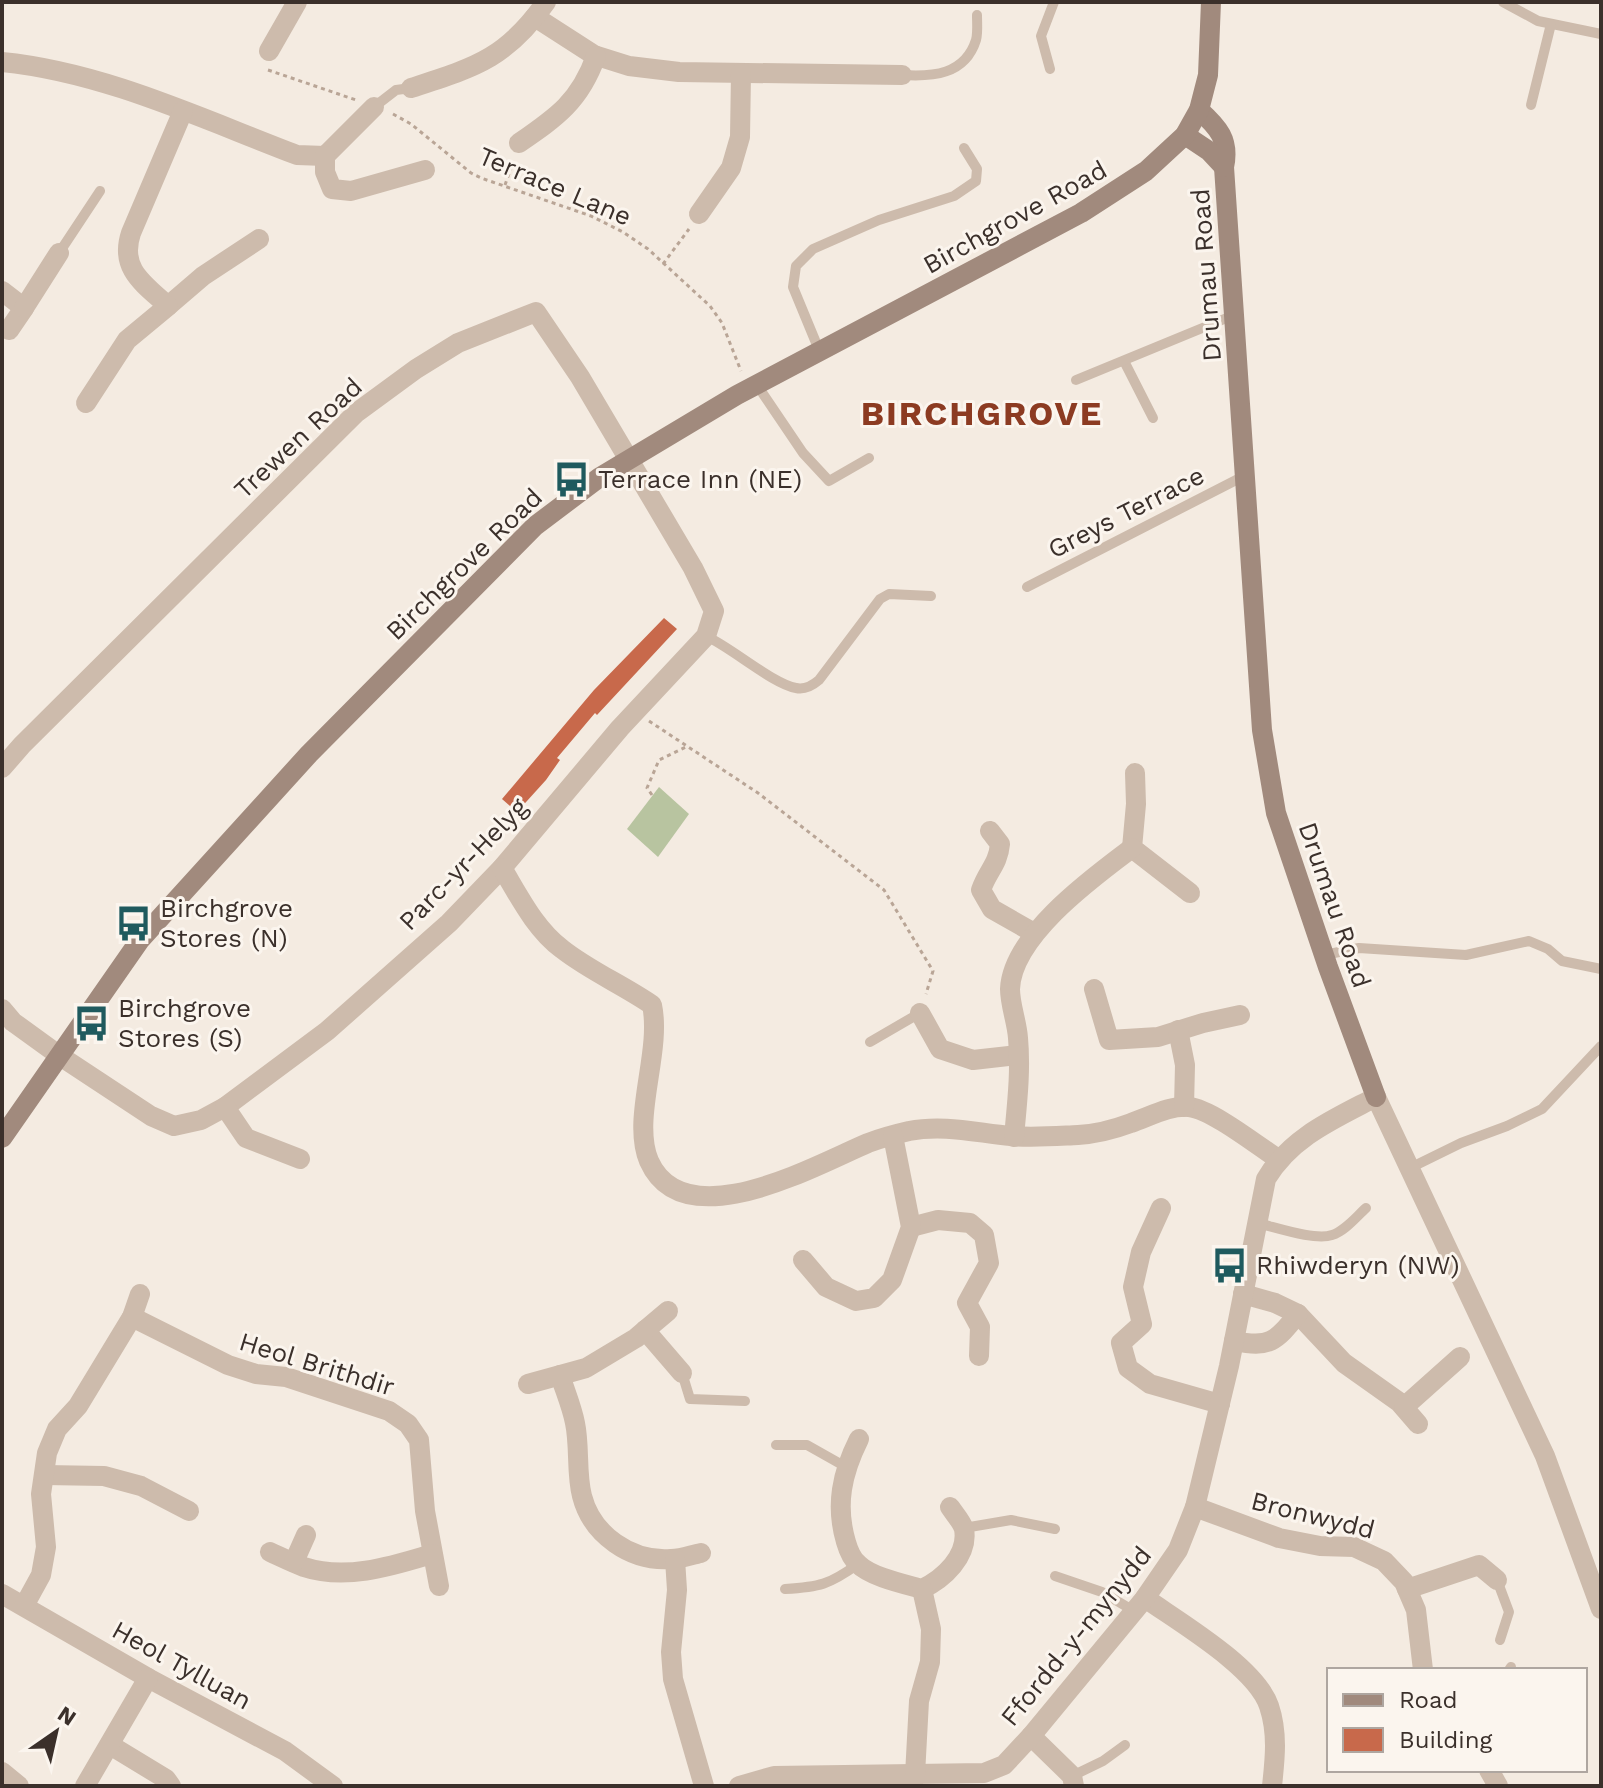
<svg xmlns="http://www.w3.org/2000/svg" width="1603" height="1788" font-family="'Work Sans',sans-serif">
  <style>
    .green { fill: #b8c4a0 }
    .building { fill: #c8694b }
    .lines { fill: none; stroke-linecap: round; stroke-linejoin: round }
    .path { stroke: #b9a596; stroke-width: 3; stroke-dasharray: 4 4; stroke-linecap: butt }
    .lane { stroke: #cdbbac; stroke-width: 10 }
    .street { stroke: #cdbbac; stroke-width: 20 }
    .secondary { stroke: #a18a7d; stroke-width: 20 }
    .labels { text-anchor: middle; stroke-width: 6; stroke-linejoin: round; paint-order: stroke }
    .street-label { font-size: 26px; fill: #3b302b; stroke: #fbf5ee }
    .poi-label { font-size: 26px; fill: #3b302b; stroke: #fbf5ee; text-anchor: start }
    .district-label { font-size: 34px; font-weight: bold; letter-spacing: 2px; fill: #8c3b22; stroke: #fbf5ee }
  </style>
  <rect width="100%" height="100%" fill="#f4ebe1"/>
  <polygon class="green" points="659,787 689,814 658,857 627,829"/>
  <polygon class="building" points="664,618 677,629 597,715 595,713 557,758 560,760 546,780 517,812 502,799 594,690"/>
  <g class="lines">
    <g class="path">
      <polyline points="268,70 356,100"/>
      <polyline points="393,114 411,124 471,173 481,178 591,216 623,232 648,249 710,306 722,323 741,371"/>
      <polyline points="505,185 513,162"/>
      <polyline points="663,264 689,229"/>
      <polyline points="649,721 758,793 884,890 933,971 926,994"/>
      <polyline points="652,795 647,788 659,760 688,746"/>
    </g>
    <g class="lane">
      <polyline points="1503,2 1538,21 1601,34"/>
      <polyline points="1050,69 1041,36 1054,2"/>
      <path d="M 902,75 C 932,77 965,75 976,40 C 978,33 977,23 977,15"/>
      <polyline points="1531,105 1551,24"/>
      <polyline points="374,107 396,90 411,88"/>
      <polyline points="59,253 100,191"/>
      <polyline points="819,350 793,287 796,266 813,249 879,220 954,196 976,181 977,169 964,148"/>
      <polyline points="1124,361 1153,418"/>
      <polyline points="1076,380 1234,315"/>
      <polyline points="757,385 803,453 829,481 869,458"/>
      <polyline points="1027,587 1244,476"/>
      <path d="M 706,636 C 732,648 773,684 796,688 C 805,690 812,686 819,680 L 880,599 L 889,594 L 931,596"/>
      <polyline points="1324,955 1359,948 1466,955 1529,941 1548,949 1562,961 1601,969"/>
      <polyline points="870,1042 920,1013"/>
      <polyline points="1410,1168 1461,1143 1507,1126 1542,1109 1601,1046"/>
      <path d="M 1257,1223 C 1275,1227 1315,1241 1332,1235 C 1345,1231 1356,1217 1366,1208"/>
      <polyline points="682,1373 690,1399 745,1401"/>
      <polyline points="776,1445 807,1445 846,1467"/>
      <polyline points="964,1528 1011,1520 1055,1529"/>
      <polyline points="1055,1576 1102,1592 1134,1611"/>
      <polyline points="1497,1580 1509,1612 1500,1640"/>
      <path d="M 785,1589 C 819,1587 829,1585 858,1564"/>
      <polyline points="1509,1670 1511,1667"/>
      <polyline points="1072,1776 1103,1761 1125,1745"/>
    </g>
    <g class="street">
      <polyline points="535,17 594,55 629,66 679,72 902,75"/>
      <polyline points="269,51 297,2"/>
      <path d="M 2,62 C 104,72 202,119 297,155 L 325,156 L 374,107"/>
      <path d="M 411,88 C 475,67 506,59 546,2"/>
      <path d="M 183,111 L 131,233 C 119,269 144,284 168,306 L 203,276 L 259,239"/>
      <path d="M 519,143 C 557,117 580,101 596,56"/>
      <polyline points="325,156 325,172 332,189 351,191 425,170"/>
      <polyline points="699,214 731,168 740,137 741,73"/>
      <polyline points="2,291 24,308 9,330"/>
      <polyline points="24,308 59,253"/>
      <polyline points="86,403 127,340 168,306"/>
      <polyline points="2,768 22,745 356,413 416,369 458,343 536,312 580,377 693,568 714,611 706,636 620,728 502,868 449,923 327,1031 225,1107 201,1120 174,1126 151,1116 60,1056 13,1022 2,1009"/>
      <polyline points="1135,773 1136,804 1132,848 1190,893"/>
      <path d="M 990,831 L 1000,844 C 998,865 988,870 981,890 L 992,909 L 1034,933"/>
      <path d="M 502,868 C 519,896 535,929 562,949 C 590,971 623,985 652,1005 C 662,1052 631,1119 649,1161 C 684,1240 816,1165 868,1143 C 881,1138 896,1134 909,1131 C 944,1124 977,1133 1011,1136 C 1033,1138 1057,1136 1078,1135 C 1095,1134 1115,1129 1131,1123 C 1149,1117 1170,1105 1189,1107 C 1211,1109 1258,1146 1278,1159"/>
      <polyline points="1094,989 1109,1040 1158,1037 1203,1023 1240,1015"/>
      <polyline points="920,1013 940,1049 973,1060 1018,1055"/>
      <polyline points="1178,1030 1185,1065 1184,1107"/>
      <polyline points="225,1107 246,1138 300,1159"/>
      <path d="M 1014,1137 C 1017,1104 1021,1071 1018,1038 C 1017,1022 1010,1005 1010,989 C 1012,936 1092,878 1132,848"/>
      <polyline points="1161,1208 1141,1252 1133,1287 1142,1324 1121,1343 1128,1368 1150,1384 1220,1404"/>
      <polyline points="911,1227 938,1220 970,1223 984,1235 989,1263 967,1303 980,1327 979,1356"/>
      <polyline points="803,1260 826,1287 856,1301 874,1298 892,1280 911,1227 893,1136"/>
      <polyline points="1243,1294 1275,1303 1298,1314 1344,1363 1399,1402 1418,1424"/>
      <polyline points="132,1317 228,1365 256,1374 286,1377 389,1411 408,1424 419,1440 425,1511 439,1586"/>
      <polyline points="645,1330 682,1373"/>
      <path d="M 1234,1341 C 1270,1348 1275,1342 1298,1314"/>
      <path d="M 560,1375 C 565,1391 572,1407 575,1423 C 580,1447 576,1473 582,1496 C 592,1535 631,1562 671,1559 C 681,1559 691,1555 701,1553"/>
      <polyline points="528,1384 586,1368 636,1338 668,1311"/>
      <polyline points="1404,1407 1460,1357"/>
      <path d="M 859,1439 C 842,1473 835,1505 846,1542 C 848,1549 852,1559 858,1564 C 871,1577 904,1584 922,1589 C 943,1579 969,1556 964,1529 C 962,1522 954,1513 950,1507"/>
      <polyline points="45,1475 104,1476 141,1486 189,1511"/>
      <polyline points="1195,1507 1279,1538 1320,1546 1354,1547 1384,1561 1404,1582 1416,1610 1423,1670"/>
      <path d="M 270,1552 C 281,1557 293,1563 304,1567 C 346,1581 392,1566 432,1554"/>
      <polyline points="675,1559 677,1590 671,1652 673,1679 704,1786"/>
      <polyline points="294,1562 306,1535"/>
      <polyline points="1407,1589 1479,1565 1497,1580"/>
      <polyline points="2,1594 148,1678 285,1751 333,1786"/>
      <path d="M 1145,1598 C 1179,1622 1256,1667 1269,1706 C 1278,1733 1275,1759 1272,1786"/>
      <polyline points="24,1606 41,1575 46,1547 41,1494 47,1453 57,1429 78,1406 132,1317 140,1294"/>
      <polyline points="1031,1736 1072,1776 1074,1786"/>
      <polyline points="110,1745 166,1779 171,1786"/>
      <polyline points="1489,1770 1498,1786"/>
      <polyline points="2,1772 19,1786"/>
      <polyline points="85,1786 148,1678"/>
      <path d="M 739,1786 L 774,1776 L 984,1773 L 1004,1765 L 1031,1736 L 1145,1598 L 1178,1550 L 1195,1507 L 1229,1366 L 1266,1179 C 1291,1137 1334,1119 1376,1097 L 1545,1456 L 1601,1609"/>
      <polyline points="912,1786 915,1775 919,1701 930,1662 931,1629 922,1589"/>
    </g>
    <g class="secondary">
      <path d="M 1199,110 C 1218,127 1230,140 1224,167 L 1262,730 L 1276,813 L 1328,967 L 1376,1097"/>
      <polyline points="1185,135 1209,151 1224,167"/>
      <polyline points="2,1138 140,940 309,754 535,526 600,477 737,395 1081,213 1146,171 1185,135 1199,110 1208,75 1211,2"/>
    </g>
  </g>
  <defs>
    <symbol id="bus-bare" viewBox="-9 -9 18 18"><path d="M-5-6H5V4H4V6H2V4H-2V6H-4V4H-5ZM-3.5-4V0h7V-4ZM-3.5 1.2v1.5H-2V1.2ZM2 1.2v1.5H3.5V1.2Z" fill="#1f5a5e" stroke="#fbf5ee" stroke-width="2.5" paint-order="stroke"/></symbol>
  </defs>
  <g fill-rule="evenodd">
    <use href="#bus-bare" x="546" y="454" width="51" height="51"/>
    <use href="#bus-bare" x="108" y="898" width="51" height="51"/>
    <use href="#bus-bare" x="66" y="998" width="51" height="51"/>
    <use href="#bus-bare" x="1204" y="1240" width="51" height="51"/>
  </g>
  <g class="labels">
    <g class="street-label">
      <text transform="translate(555 186) rotate(23)" y="9">Terrace Lane</text>
      <text transform="translate(1015 217) rotate(-29)" y="9">Birchgrove Road</text>
      <text transform="translate(1206 275) rotate(-94)" y="9">Drumau Road</text>
      <text transform="translate(298 438) rotate(-43)" y="9">Trewen Road</text>
      <text transform="translate(1126 512) rotate(-27)" y="9">Greys Terrace</text>
      <text transform="translate(464 564) rotate(-44)" y="9">Birchgrove Road</text>
      <text transform="translate(463 864) rotate(-46)" y="9">Parc-yr-Helyg</text>
      <text transform="translate(1335 905) rotate(71)" y="9">Drumau Road</text>
      <text transform="translate(317 1364) rotate(17)" y="9">Heol Brithdir</text>
      <text transform="translate(1313 1515) rotate(14)" y="9">Bronwydd</text>
      <text transform="translate(1076 1636) rotate(-51)" y="9">Ffordd-y-mynydd</text>
      <text transform="translate(182 1665) rotate(29)" y="9">Heol Tylluan</text>
    </g>
    <g class="poi-label">
      <text x="598" y="488">Terrace Inn (NE)</text>
      <text x="160" y="917">Birchgrove<tspan x="160" dy="30">Stores (N)</tspan></text>
      <text x="118" y="1017">Birchgrove<tspan x="118" dy="30">Stores (S)</tspan></text>
      <text x="1256" y="1274">Rhiwderyn (NW)</text>
    </g>
    <g class="district-label">
      <text x="982" y="425">BIRCHGROVE</text>
    </g>
  </g>
  <rect width="1603" height="1788" fill="none" stroke="#3b302b" stroke-width="8"/>
  <rect x="1327" y="1668" width="260" height="104" fill="#fbf5ee" stroke="#aea6a0" stroke-width="2"/>
  <rect x="1343" y="1694" width="40" height="12" fill="#a18a7d" stroke="#aea6a0" stroke-width="2"/>
  <text x="1399" y="1708" font-size="24" fill="#3b302b">Road</text>
  <rect x="1343" y="1728" width="40" height="24" fill="#c8694b" stroke="#aea6a0" stroke-width="2"/>
  <text x="1399" y="1748" font-size="24" fill="#3b302b">Building</text>
  <g transform="translate(56 1732) rotate(34)" stroke="#fbf5ee" stroke-width="6" paint-order="stroke">
  <path d="M0-6L14 30L0 20L-14 30Z" fill="#3b302b"/>
  <text y="-12" font-size="22" font-weight="bold" text-anchor="middle" fill="#3b302b">N</text>
  </g>
</svg>
